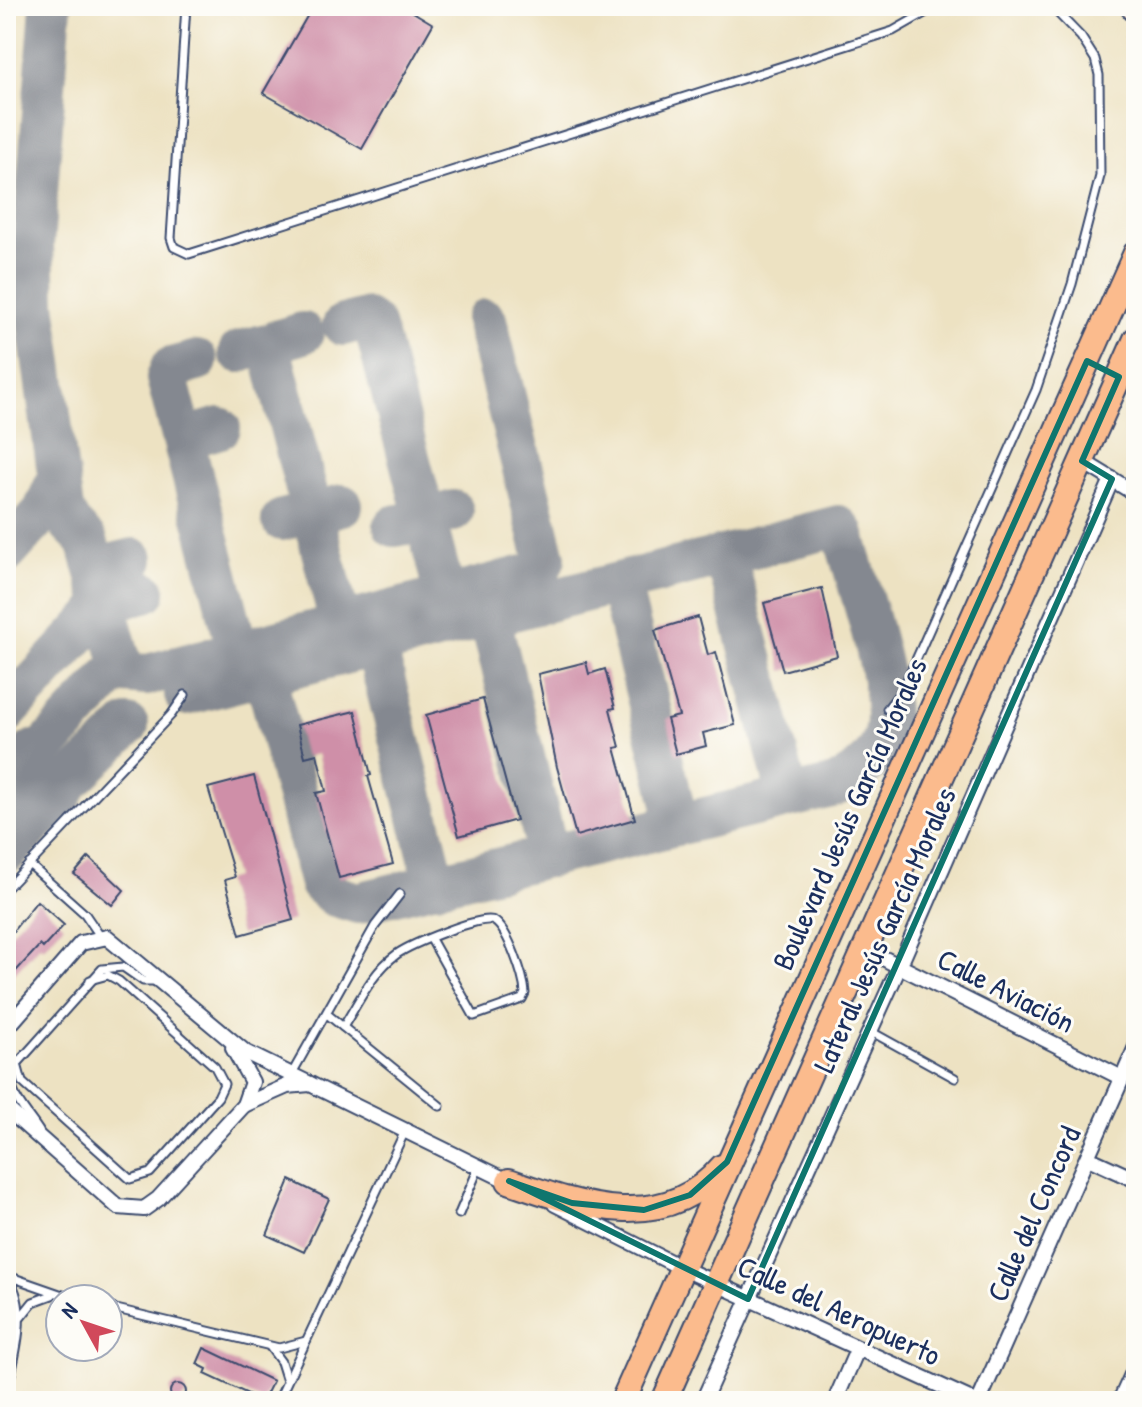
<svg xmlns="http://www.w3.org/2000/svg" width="1142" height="1407" font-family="'Patrick Hand',sans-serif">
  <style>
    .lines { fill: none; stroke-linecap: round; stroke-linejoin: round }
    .taxiway { stroke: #848890; stroke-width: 42 }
    .building { fill: #cf8fa8 }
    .lane-casing { stroke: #3a4a6d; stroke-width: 11 }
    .street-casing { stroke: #3a4a6d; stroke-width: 18 }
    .secondary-casing { stroke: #3a4a6d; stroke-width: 26 }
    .primary-casing { stroke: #3a4a6d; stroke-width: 28 }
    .lane { stroke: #fff; stroke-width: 7 }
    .street { stroke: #fff; stroke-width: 14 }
    .secondary { stroke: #fde4d1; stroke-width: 22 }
    .primary { stroke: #fbbb8d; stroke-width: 24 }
    .marked { fill: none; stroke: #0f766e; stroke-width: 6; stroke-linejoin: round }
    .labels { text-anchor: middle; stroke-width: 6; stroke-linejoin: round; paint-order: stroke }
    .street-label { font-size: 30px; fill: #1b2f5e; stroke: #fdfcf7 }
  </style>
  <rect width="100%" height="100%" fill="#fdfcf7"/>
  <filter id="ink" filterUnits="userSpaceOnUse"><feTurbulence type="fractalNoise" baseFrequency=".0125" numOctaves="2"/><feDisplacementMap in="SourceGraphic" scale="16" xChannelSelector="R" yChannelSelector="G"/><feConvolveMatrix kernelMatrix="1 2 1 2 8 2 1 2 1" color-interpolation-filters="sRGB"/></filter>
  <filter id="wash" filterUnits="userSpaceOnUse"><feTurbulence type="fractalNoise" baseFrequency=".006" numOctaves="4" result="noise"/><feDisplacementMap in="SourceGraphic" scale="32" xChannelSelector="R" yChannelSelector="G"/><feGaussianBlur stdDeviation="1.8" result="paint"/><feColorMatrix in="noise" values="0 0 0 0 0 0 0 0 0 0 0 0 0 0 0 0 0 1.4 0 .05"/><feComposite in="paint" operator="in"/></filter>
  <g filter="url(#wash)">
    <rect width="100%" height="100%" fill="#ede2c2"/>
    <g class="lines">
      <g class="taxiway">
        <polyline points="51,6 33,245 35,304 63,510 70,524 87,541 124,673 147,675 539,572 545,558 486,320"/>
        <polyline points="343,325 365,319 374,325 440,575 441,591 431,602"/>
        <polyline points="270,348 276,341 303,333"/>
        <polyline points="239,352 263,345 270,348 337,610 343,618 354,622"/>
        <polyline points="197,361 171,368 167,378 234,636 243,646 252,648"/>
        <polyline points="189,437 220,428"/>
        <polyline points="282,520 306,514 311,506 319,511 342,505"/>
        <polyline points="394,526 416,522 426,525 430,518 453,511"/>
        <polyline points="6,553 43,512 59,476"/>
        <polyline points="726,557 788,796"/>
        <polyline points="93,563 101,567 133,559"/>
        <polyline points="620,585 678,824"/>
        <polyline points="102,597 109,601 145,592"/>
        <polyline points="490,619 549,857"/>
        <polyline points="376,646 436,885"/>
        <path d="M 185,695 L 838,526 L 843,532 C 856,580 893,684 886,729 C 882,757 859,774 835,786 L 358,903 L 335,896 L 320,884 L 265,675"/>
        <polyline points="6,713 109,601"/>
        <polyline points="33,751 43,750 120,666"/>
        <polyline points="6,796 36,764 36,755"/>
        <polyline points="6,853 64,792 67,784 128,726"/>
      </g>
    </g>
    <g id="blocks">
      <g class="building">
        <polygon points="313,6 403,6 433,24 362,149 263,93"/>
        <polygon points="822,588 837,656 783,671 764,603"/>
        <polygon points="698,617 708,655 716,652 735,725 703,733 706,746 676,754 667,719 679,716 655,630"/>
        <polygon points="586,662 589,674 605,669 615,708 610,709 620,747 615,748 635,819 576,836 557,767 538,674"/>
        <polygon points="483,699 516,820 459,836 426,715"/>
        <polygon points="355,711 371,775 368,776 393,864 339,878 316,793 326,791 317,754 305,757 297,725"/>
        <polygon points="254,776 293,920 240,935 225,880 235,877 208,788"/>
        <polygon points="89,857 124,890 112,905 74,874"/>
        <polygon points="37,901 64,925 43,948 40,945 6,982 6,940"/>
        <polygon points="290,1180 329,1199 304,1252 267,1235"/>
        <polygon points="204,1348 273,1381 263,1401 205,1374 207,1369 197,1364"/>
        <circle cx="178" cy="1392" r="8"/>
      </g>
    </g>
  </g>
  <g filter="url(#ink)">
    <use href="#blocks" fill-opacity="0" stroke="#3a4a6d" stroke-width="2"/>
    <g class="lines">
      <defs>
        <g id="lane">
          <polyline points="186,6 171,238 174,247 189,254 893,31 937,6"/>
          <polyline points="887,709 903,689 1036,390 1072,284 1100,176 1099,75 1095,59 1081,37 1051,6"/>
          <polyline points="29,864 85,914 100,936"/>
          <polyline points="6,889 171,715 185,695"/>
          <polyline points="327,1014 440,1106"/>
          <path d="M 343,1027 C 358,1003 373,971 397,954 C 410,945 482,914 494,921 C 508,929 524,977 525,993 L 522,999 L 474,1016 L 431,939"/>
          <polyline points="870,1031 955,1078"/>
          <polyline points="17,1064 22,1082 130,1179 150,1173 218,1097 224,1084 215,1067 119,981 108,975 90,980"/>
          <polyline points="290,1077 375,926 400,894"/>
          <path d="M 39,1131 C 26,1110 0,1088 17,1064 L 102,969 L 123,967 L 143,981 L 158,981"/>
          <polyline points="459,1214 479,1167"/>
          <polyline points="8,1276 74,1299"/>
          <polyline points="108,1307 279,1348 306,1341"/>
          <polyline points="21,1317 33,1302 52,1295"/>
          <polyline points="270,1347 281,1362 286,1378"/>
          <path d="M 6,1398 C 13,1358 31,1313 8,1277"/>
          <polyline points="278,1401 405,1131"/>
        </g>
        <g id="street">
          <polyline points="1082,461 1136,494"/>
          <polyline points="867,950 1122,1078"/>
          <polyline points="6,1029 81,943 107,937 245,1052 514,1184"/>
          <polyline points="244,1105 287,1086 310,1084"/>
          <polyline points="6,1108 118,1207 144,1209 158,1199 244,1105 252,1082 233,1048"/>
          <polyline points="1088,1158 1136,1180"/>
          <polyline points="555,1204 682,1268 974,1401"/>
          <polyline points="703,1401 899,967 1112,479"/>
          <polyline points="835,1401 857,1350"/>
          <polyline points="979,1401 1136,1047"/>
          <polyline points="1120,1401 1136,1366"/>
        </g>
        <polyline id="secondary" points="1131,6 1136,12"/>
        <g id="primary">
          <path d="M 509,1181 C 581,1206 664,1235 722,1167"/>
          <polyline points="623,1401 1136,253"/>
          <polyline points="664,1401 1136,339"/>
        </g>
      </defs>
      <use href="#lane" class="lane-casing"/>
      <use href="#street" class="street-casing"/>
      <use href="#secondary" class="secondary-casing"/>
      <use href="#primary" class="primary-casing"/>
      <use href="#lane" class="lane"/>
      <use href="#street" class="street"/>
      <use href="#secondary" class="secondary"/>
      <use href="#primary" class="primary"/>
    </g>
  </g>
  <path class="marked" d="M 1087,361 L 1119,377 L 1082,461 L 1112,479 L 748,1299 L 509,1181 L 572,1203 L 644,1210 L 690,1195 L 727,1162 Z"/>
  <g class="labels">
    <g class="street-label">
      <text transform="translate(850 814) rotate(-66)" y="10">Boulevard Jesús García Morales</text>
      <text transform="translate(885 930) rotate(-66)" y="10">Lateral Jesús García Morales</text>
      <text transform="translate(1006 991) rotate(27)" y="10">Calle Aviación</text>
      <text transform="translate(1034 1214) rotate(-66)" y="10">Calle del Concord</text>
      <text transform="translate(839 1311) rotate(25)" y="10">Calle del Aeropuerto</text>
    </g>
  </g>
  <rect width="1142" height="1407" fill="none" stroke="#fdfcf7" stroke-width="32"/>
  <g transform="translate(84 1323) rotate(310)"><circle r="38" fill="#fdfcf7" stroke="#a3aaba" stroke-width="2"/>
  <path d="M0-6L14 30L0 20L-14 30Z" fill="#d1495b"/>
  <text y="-12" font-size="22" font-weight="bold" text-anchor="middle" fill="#1b2f5e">N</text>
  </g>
</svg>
